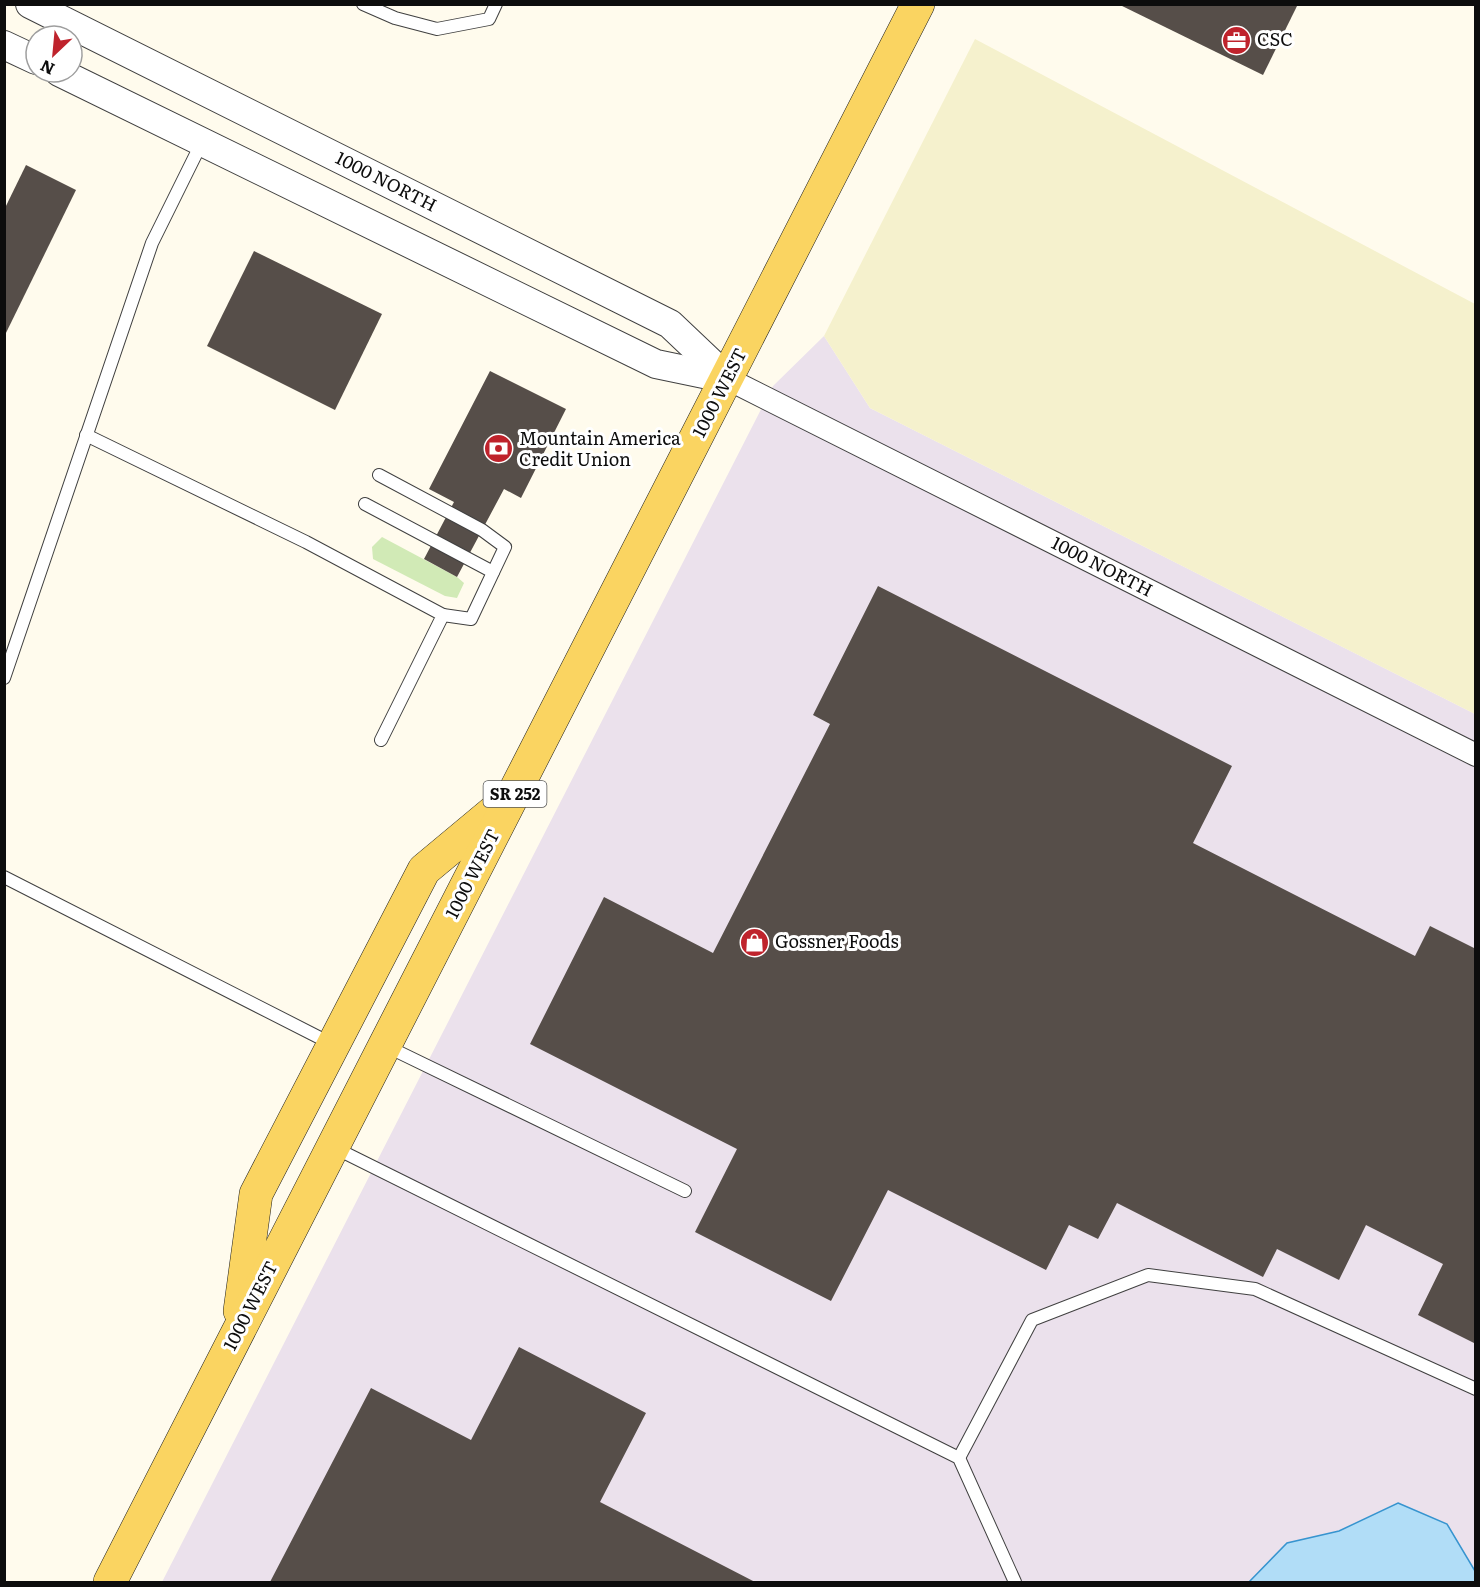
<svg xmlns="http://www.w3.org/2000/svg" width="1480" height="1587" font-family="Literata,serif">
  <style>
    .industrial { fill: #ebe1ec }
    .farmland { fill: #f5f1cd }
    .green { fill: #d1eab6 }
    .water { fill: #b1ddf7; stroke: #3794cf; stroke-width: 1.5 }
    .building { fill: #564e49 }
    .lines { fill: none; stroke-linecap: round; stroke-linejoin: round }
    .service-casing { stroke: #404040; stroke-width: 14 }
    .minor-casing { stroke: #404040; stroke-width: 24 }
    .tertiary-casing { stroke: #404040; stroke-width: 30 }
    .primary-casing { stroke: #1e1e1e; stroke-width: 34 }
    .service { stroke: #fff; stroke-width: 12 }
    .minor { stroke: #fff; stroke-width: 22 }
    .tertiary { stroke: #fff; stroke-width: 28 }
    .primary { stroke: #fad461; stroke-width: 33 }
    .labels { text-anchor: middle; stroke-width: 6; stroke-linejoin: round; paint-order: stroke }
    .shield { fill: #fff; stroke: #565656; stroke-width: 1.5 }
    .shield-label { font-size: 16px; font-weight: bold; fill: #0d0d0d }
    .poi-label { font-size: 18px; fill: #0d0d0d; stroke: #fff; text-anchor: start }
    .street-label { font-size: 18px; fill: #0d0d0d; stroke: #fff }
  </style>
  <rect width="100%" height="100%" fill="#fffbed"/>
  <polygon class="industrial" points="824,336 870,408 1475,714 1475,1582 162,1582 773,386"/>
  <polygon class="farmland" points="975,39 1475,304 1475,714 870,408 824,336"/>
  <polygon class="green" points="382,537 457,577 464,583 457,598 445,596 373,559 372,547"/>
  <polygon class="water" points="1398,1503 1447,1524 1475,1571 1475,1582 1249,1582 1287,1543 1339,1531"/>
  <g class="building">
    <polygon points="1118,4 1298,4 1263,75"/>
    <polygon points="26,165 76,190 4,337 4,210"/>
    <polygon points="254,251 382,314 335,410 207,346"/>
    <polygon points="490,371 566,409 521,498 504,489 457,577 424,559 454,502 429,489"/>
    <polygon points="878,586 1232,766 1193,843 1415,956 1430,926 1476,949 1476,1344 1418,1315 1443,1264 1366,1225 1339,1280 1277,1249 1263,1277 1117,1203 1098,1239 1069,1225 1046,1270 888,1190 831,1301 695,1232 737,1149 530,1044 604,897 713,953 830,724 813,715"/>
    <polygon points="519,1347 646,1413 600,1502 755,1582 270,1582 371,1388 471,1440"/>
  </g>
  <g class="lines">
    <defs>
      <g id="service">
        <polyline points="363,4 395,18 437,29 489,19 496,4"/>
        <polyline points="86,435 306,542 443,615 381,740"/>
        <polyline points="379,475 482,530 505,547 471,619 443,615"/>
        <polyline points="365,504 493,572"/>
        <polyline points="4,678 152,243 201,144"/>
        <polyline points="4,877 332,1044"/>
        <polyline points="386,1046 685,1191"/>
        <polyline points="333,1147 959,1458 1015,1582"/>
        <polyline points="959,1458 1032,1320 1148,1275 1255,1289 1476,1389"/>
      </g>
      <polyline id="minor" points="728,379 1476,755"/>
      <g id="tertiary">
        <polyline points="30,4 670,324 728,379"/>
        <polyline points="4,45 36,60"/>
        <polyline points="59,72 656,364 728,379"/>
      </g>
      <g id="primary">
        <polyline points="240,1311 256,1194 424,870 502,805"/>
        <polyline points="110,1582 918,4"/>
      </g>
    </defs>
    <use href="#service" class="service-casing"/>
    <use href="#minor" class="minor-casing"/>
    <use href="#tertiary" class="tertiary-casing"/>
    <use href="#primary" class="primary-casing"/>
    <use href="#service" class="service"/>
    <use href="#minor" class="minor"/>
    <use href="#tertiary" class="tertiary"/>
    <use href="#primary" class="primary"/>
  </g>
  <defs>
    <symbol id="office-disc" viewBox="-11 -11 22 22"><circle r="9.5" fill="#bf232c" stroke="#fff"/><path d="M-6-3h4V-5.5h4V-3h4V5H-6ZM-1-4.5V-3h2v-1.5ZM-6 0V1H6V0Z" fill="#fff"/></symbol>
    <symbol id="bank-disc" viewBox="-11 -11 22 22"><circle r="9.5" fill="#bf232c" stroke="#fff"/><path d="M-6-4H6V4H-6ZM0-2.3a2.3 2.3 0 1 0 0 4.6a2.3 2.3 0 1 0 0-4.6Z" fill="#fff"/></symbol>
    <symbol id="shop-disc" viewBox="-11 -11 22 22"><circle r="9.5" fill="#bf232c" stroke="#fff"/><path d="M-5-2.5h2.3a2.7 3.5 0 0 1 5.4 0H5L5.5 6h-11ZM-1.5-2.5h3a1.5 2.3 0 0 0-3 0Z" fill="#fff"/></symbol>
  </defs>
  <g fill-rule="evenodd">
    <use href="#office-disc" x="1220" y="24" width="33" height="33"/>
    <use href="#bank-disc" x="482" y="432" width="33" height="33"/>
    <use href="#shop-disc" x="738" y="926" width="33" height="33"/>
  </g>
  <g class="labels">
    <rect class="shield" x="483.5" y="781" width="63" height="26" rx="4.5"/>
    <g class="shield-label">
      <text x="515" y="800">SR 252</text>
    </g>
    <g class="poi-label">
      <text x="1257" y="46">CSC</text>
      <text x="519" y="445">Mountain America<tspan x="519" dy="21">Credit Union</tspan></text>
      <text x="775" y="948">Gossner Foods</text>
    </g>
    <g class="street-label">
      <text transform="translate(386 182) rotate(27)" y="6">1000 NORTH</text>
      <text transform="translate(720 393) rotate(-63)" y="6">1000 WEST</text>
      <text transform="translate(1102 567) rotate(27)" y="6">1000 NORTH</text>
      <text transform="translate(473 874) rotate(-63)" y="6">1000 WEST</text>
      <text transform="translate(251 1306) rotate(-63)" y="6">1000 WEST</text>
    </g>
  </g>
  <rect width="1480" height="1587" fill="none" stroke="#0d0d0d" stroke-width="12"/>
  <g transform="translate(54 54) rotate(206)"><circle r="28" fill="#ffffff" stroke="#9e9e9e" stroke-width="1.5"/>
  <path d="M0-4.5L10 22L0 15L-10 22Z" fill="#bf232c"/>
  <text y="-9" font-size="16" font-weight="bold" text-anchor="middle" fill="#0d0d0d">N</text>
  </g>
</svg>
